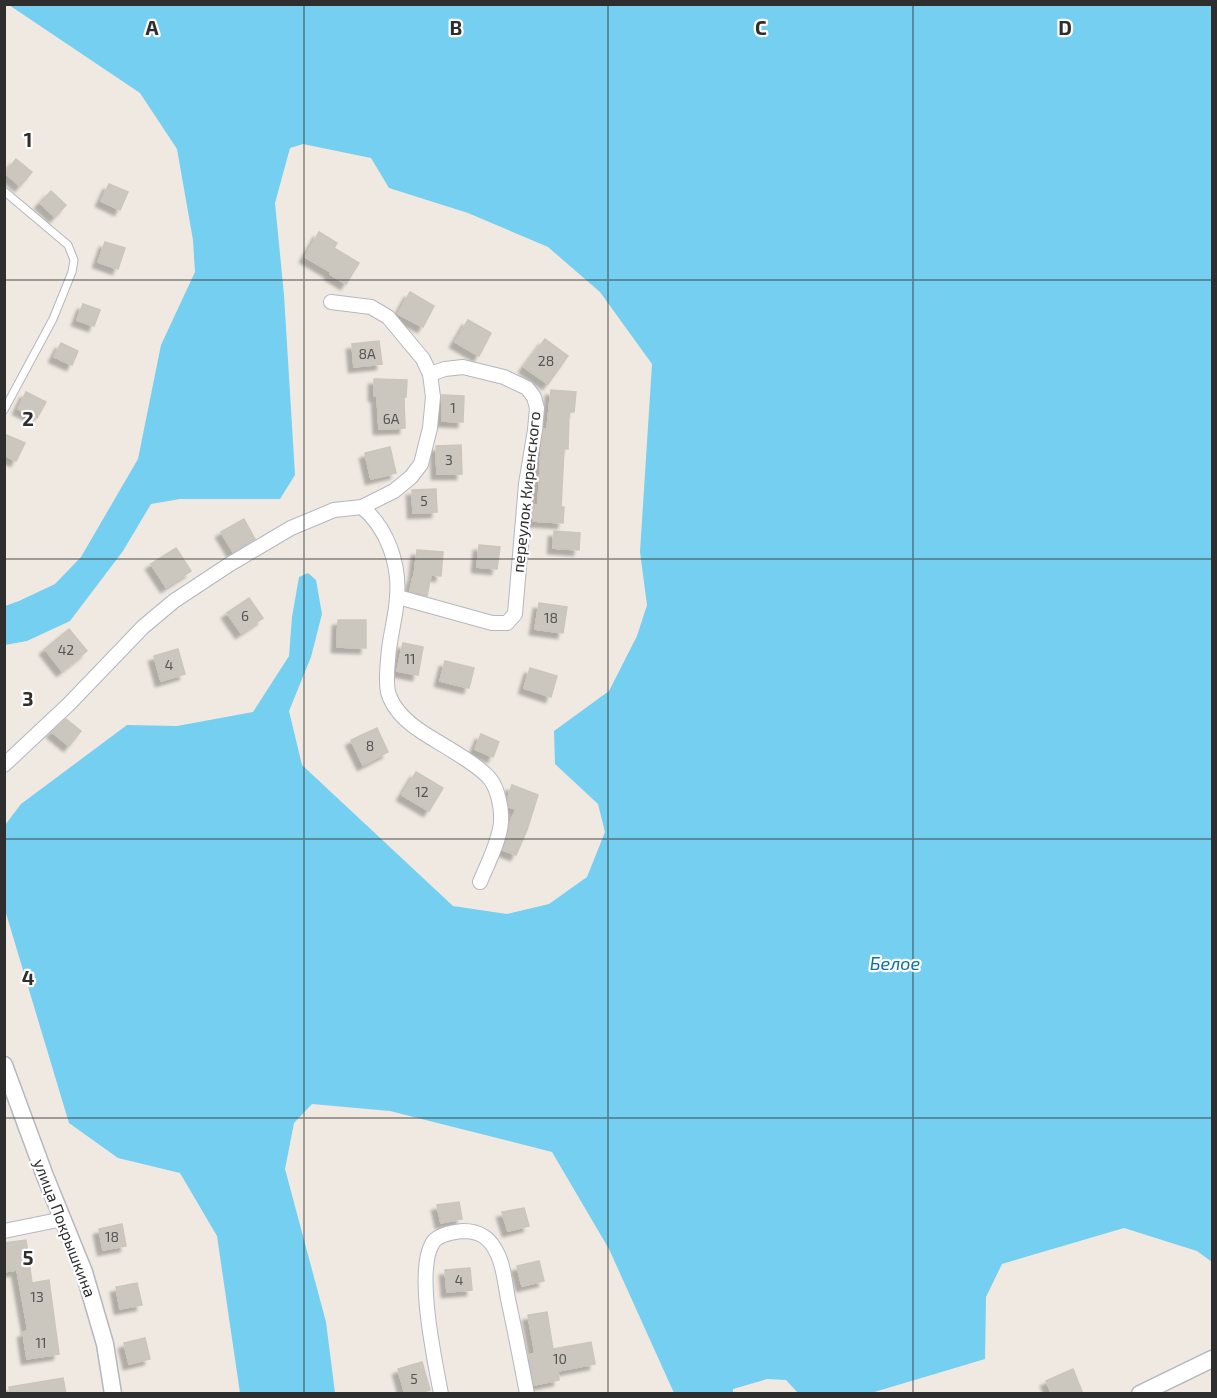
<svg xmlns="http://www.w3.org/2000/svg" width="1217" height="1398" font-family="'Exo 2',sans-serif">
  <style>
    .water { fill: #75cff0 }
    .building { fill: #cbc7bf; stroke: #cbc5ba; stroke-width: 1.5; filter: url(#shadow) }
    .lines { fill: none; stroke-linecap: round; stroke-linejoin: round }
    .service-casing { stroke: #b4b7c1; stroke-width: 9 }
    .minor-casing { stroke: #b4b7c1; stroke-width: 16 }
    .tertiary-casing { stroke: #b4b7c1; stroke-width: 19 }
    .service { stroke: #fff; stroke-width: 7 }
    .minor { stroke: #fff; stroke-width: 14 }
    .tertiary { stroke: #fff; stroke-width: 16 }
    .grid { fill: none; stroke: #2e2e2e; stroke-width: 1.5; stroke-opacity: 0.55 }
    .labels { text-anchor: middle; stroke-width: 4.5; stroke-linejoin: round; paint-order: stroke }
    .number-label { font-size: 14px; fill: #555452 }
    .street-label { font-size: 16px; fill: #2e2e2e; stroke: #fff }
    .water-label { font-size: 18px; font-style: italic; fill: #0d6fa3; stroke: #fff }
    .grid-label { font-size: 20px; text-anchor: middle; font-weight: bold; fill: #2e2e2e; stroke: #fff; stroke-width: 4.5; stroke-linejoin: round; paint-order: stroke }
  </style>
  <defs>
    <filter id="shadow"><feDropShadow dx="-5.5" dy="5.5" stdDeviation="1.5" flood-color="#0004"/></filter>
  </defs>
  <rect width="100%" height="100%" fill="#efe9e1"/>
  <polygon class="water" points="9,5 1212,5 1212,1262 1197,1251 1124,1228 1002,1264 986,1297 985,1359 871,1393 798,1393 786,1380 767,1379 733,1389 733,1393 674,1393 609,1249 552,1152 390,1111 312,1104 294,1123 285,1169 326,1322 335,1393 240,1393 217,1236 180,1173 118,1158 69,1123 5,910 5,825 21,804 127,725 177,726 253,712 289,656 292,617 299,577 308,573 316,580 322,614 311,657 289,711 302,765 453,906 507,914 549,904 587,877 605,832 598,804 555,764 554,731 609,691 637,636 647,605 640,552 652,364 600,292 548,247 468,213 389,188 371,158 303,144 290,148 275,203 284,295 295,475 280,499 180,499 151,504 123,551 70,621 27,641 5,645 5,606 19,601 55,584 81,557 138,459 161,345 195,272 193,240 177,149 140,93"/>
  <g class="building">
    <polygon points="16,159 32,172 20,186 5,173"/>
    <polygon points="109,184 128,192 120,210 101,201"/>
    <polygon points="51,191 66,205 55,217 40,203"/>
    <polygon points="319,232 337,243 334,248 359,263 346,284 330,274 331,272 305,257"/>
    <polygon points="105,242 125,248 118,269 98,262"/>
    <polygon points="410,292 434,306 423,327 398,314"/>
    <polygon points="83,304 100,310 94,326 77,320"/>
    <polygon points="468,320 491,333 479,356 455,342"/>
    <polygon points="545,339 568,356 548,384 524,367"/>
    <polygon points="379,341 382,364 354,367 352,344"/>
    <polygon points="61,343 78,351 72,365 54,357"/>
    <polygon points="374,379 407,380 406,397 404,397 405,428 379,429 377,396 374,396"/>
    <polygon points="551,390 576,392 574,412 569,412 568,449 564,449 561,507 564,507 563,523 533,521 534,505 538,505 541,451 544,429 547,429"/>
    <polygon points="26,392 46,402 37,418 18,409"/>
    <polygon points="442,395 464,396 463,422 442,421"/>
    <polygon points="4,434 25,443 16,461 4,455"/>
    <polygon points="461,445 462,474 437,474 436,446"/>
    <polygon points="390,447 396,473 371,479 365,453"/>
    <polygon points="436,489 437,512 413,513 412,490"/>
    <polygon points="244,519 255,539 233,552 221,532"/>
    <polygon points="554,531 580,533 579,550 553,548"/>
    <polygon points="479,545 500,547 497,569 477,567"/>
    <polygon points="176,548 191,571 166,587 151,564"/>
    <polygon points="417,550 443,552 441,576 431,575 427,596 410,591 413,577 414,577"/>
    <polygon points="249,598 263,618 241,633 227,613"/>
    <polygon points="539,603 567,607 563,633 535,629"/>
    <polygon points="338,620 366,620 366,648 337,647"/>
    <polygon points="69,629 87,651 62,671 45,649"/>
    <polygon points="403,643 423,647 418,675 397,671"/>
    <polygon points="178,649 185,674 161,681 154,656"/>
    <polygon points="445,661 474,668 469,688 440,681"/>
    <polygon points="530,668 557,676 551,697 524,688"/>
    <polygon points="66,719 81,731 69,746 52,732"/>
    <polygon points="377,728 388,752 363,765 351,740"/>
    <polygon points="481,734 499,742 493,757 475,749"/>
    <polygon points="416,772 443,788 429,811 402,795"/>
    <polygon points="512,785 538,795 527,830 516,855 503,850 510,823 516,809 509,807 508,797"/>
    <polygon points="459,1202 462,1219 441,1223 437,1205"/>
    <polygon points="524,1208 529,1226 508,1231 502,1212"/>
    <polygon points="122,1224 126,1246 103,1250 99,1229"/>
    <polygon points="26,1240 32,1283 49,1280 59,1354 27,1359 23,1332 28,1331 17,1270 4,1272 4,1243"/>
    <polygon points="539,1261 544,1281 522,1286 517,1266"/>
    <polygon points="470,1268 472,1290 447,1292 445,1270"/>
    <polygon points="137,1283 142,1305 120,1309 116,1287"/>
    <polygon points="547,1312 553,1349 591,1342 595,1364 558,1371 559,1380 534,1385 529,1355 535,1353 528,1315"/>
    <polygon points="145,1338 150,1359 129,1364 124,1343"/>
    <polygon points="422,1362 430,1390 415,1394 405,1394 398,1369"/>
    <polygon points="1073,1369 1083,1394 1052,1394 1046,1381"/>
    <polygon points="63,1378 66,1394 10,1394 9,1387"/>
  </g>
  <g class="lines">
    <defs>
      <polyline id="service" points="4,191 68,245 74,260 72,272 53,319 4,410"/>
      <g id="minor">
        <path d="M 362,507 C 387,528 400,564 397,597 C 396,618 389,638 388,660 C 387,670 386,682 388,692 C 393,710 407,722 422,732 C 440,744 477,763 490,779 C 498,789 502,809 501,822 C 500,840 487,865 480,882"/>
        <polyline points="398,597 492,623 507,623 515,614 526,484 535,430 537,408 534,397 527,388 504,377 463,367 445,369 430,374"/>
        <polyline points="4,765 69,704 143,627 174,601 230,564 291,528 334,510 362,507 394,491 411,477 421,464 430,428 433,397 430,374 423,359 388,317 371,307 331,302"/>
        <polyline points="4,1231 63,1219"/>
        <path d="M 441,1394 C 435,1361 414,1267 434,1241 C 440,1234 454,1232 463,1231 C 479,1231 489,1237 496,1251 C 504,1265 505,1284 508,1299 C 515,1331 521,1362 527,1394"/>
      </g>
      <g id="tertiary">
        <polyline points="4,1065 45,1176 84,1272 105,1344 113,1394"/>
        <polyline points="1140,1394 1212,1359"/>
      </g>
    </defs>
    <use href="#service" class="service-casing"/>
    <use href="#minor" class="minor-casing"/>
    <use href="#tertiary" class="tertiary-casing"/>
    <use href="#service" class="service"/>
    <use href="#minor" class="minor"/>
    <use href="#tertiary" class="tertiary"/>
  </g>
  <path class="grid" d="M 304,4 L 304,1394M 608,4 L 608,1394M 913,4 L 913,1394M 4,280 L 1212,280M 4,559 L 1212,559M 4,839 L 1212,839M 4,1118 L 1212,1118"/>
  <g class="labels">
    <g class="number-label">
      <text x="367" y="359">8А</text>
      <text x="546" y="366">28</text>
      <text x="453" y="413">1</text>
      <text x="391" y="424">6А</text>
      <text x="449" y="465">3</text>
      <text x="424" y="506">5</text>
      <text x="245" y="621">6</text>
      <text x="551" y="623">18</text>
      <text x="66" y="655">42</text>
      <text x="410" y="664">11</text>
      <text x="169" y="670">4</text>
      <text x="370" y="751">8</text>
      <text x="422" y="797">12</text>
      <text x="112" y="1242">18</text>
      <text x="459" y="1285">4</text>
      <text x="37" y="1302">13</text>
      <text x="41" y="1348">11</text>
      <text x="560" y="1364">10</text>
      <text x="414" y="1384">5</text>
    </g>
    <g class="street-label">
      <text transform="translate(526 492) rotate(-84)" y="6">переулок Киренского</text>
      <text transform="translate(65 1228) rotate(69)" y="6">улица Покрышкина</text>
    </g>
    <g class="water-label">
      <text x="895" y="970">Белое</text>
    </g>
  </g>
  <g class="grid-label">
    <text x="152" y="35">A</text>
    <text x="456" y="35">B</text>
    <text x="761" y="35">C</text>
    <text x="1065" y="35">D</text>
    <text x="28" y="147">1</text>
    <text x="28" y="426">2</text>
    <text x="28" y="706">3</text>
    <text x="28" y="985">4</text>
    <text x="28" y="1265">5</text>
  </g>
  <rect width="1217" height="1398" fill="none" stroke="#2e2e2e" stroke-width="12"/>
</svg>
